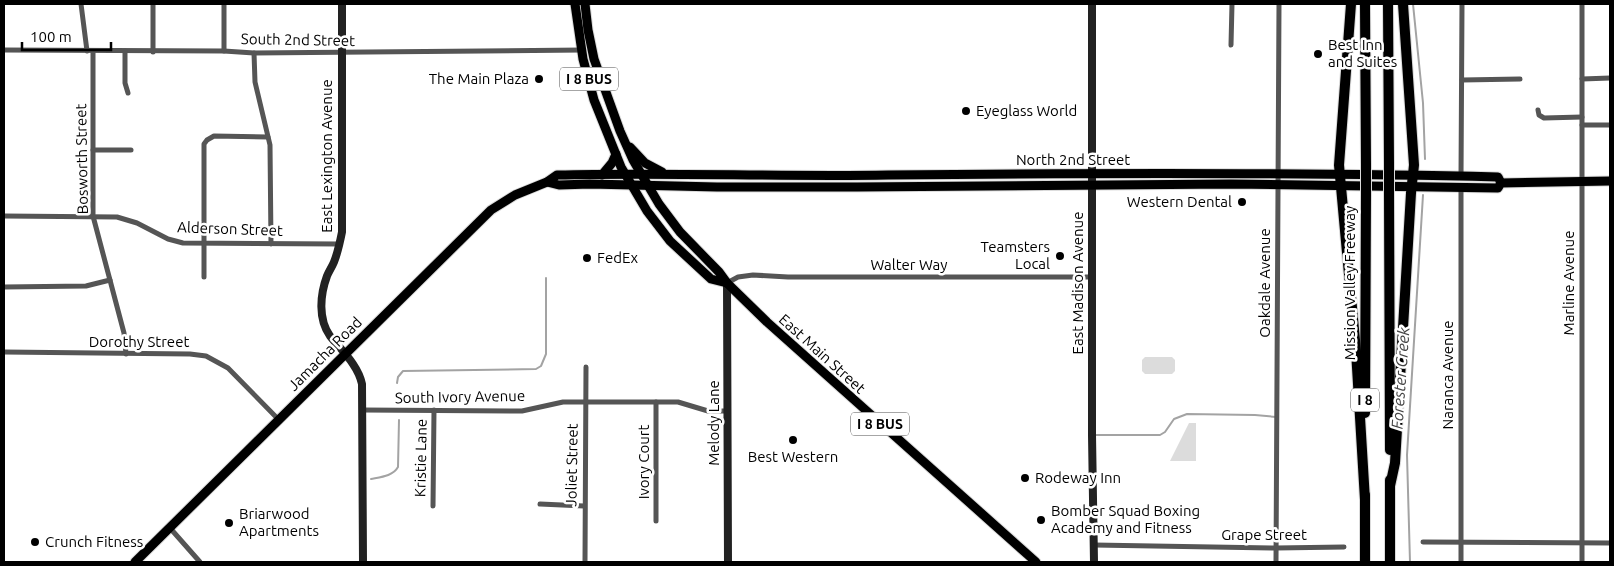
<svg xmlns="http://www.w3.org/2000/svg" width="1614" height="566" font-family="Ubuntu,sans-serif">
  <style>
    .green { fill: #dcdcdc }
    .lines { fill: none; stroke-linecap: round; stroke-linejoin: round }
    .stream { stroke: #a3a3a3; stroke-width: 2 }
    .primary-casing { stroke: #dbdbdb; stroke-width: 11 }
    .highway-casing { stroke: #dbdbdb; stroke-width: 12 }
    .street { stroke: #555; stroke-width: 5 }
    .secondary { stroke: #222; stroke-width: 8 }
    .primary { stroke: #000; stroke-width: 9 }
    .highway { stroke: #000; stroke-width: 10 }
    .highway-bridge-casing { stroke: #dbdbdb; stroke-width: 12; stroke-linecap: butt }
    .highway-bridge { stroke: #000; stroke-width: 10 }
    .poi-dot { fill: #000; stroke: #fff; stroke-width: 2 }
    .labels { text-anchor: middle; stroke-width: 5; stroke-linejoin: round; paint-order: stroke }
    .shield { fill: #fff; stroke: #4c4c4c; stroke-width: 1 }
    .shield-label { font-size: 14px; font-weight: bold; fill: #000 }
    .street-label { font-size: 15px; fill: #000; stroke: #fff }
    .poi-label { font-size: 15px; fill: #000; stroke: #fff; text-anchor: start }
    .water-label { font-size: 16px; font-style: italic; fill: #444; stroke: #fff }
  </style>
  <rect width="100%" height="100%" fill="#fff"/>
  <g class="green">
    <polygon points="1145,357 1172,357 1175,360 1175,371 1172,374 1145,374 1142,371 1142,360"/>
    <polygon points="1189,423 1196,423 1196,461 1170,461"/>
  </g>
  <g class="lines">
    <g class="stream">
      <polyline points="1413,4 1423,103 1425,159"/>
      <polyline points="397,383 398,377 403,371 536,369 541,366 546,354 546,278"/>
      <polyline points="1095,435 1160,435 1165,432 1174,419 1187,414 1255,415 1276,417"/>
      <path d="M 371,479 C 381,477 393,476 398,467 L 399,420"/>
      <polyline points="1410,562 1407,455 1423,195"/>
    </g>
    <defs>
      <g id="primary">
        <polyline points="575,4 583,59 594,100 621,167 647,211 670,241 711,279 727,283"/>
        <polyline points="585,4 588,30 594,59 620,131 633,160 659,204 680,232 719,272 727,283 767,322 1036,562"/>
        <polyline points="630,147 645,163 662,172"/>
        <polyline points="602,175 612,163 616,154"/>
        <polyline points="547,182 559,185 590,184 717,187 857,187 1231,184 1498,188 1501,183 1610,181"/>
        <path d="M 135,562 L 491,210 L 515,195 L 547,182 L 557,175 C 668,172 778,177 888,175 C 1092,173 1295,172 1498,177 L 1501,183"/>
      </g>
      <g id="highway">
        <polyline points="1351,4 1339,165 1356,351 1365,500"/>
        <polyline points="1365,4 1366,165"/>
        <polyline points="1388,4 1389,164"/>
        <polyline points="1389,194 1390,450"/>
        <polyline points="1365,413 1366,194"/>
        <polyline points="1390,486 1395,463 1411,193 1414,165 1403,4"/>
        <polyline points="1365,562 1365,495"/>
        <polyline points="1390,562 1390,480"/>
      </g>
    </defs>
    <use href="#primary" class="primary-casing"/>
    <use href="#highway" class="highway-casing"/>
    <g class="street">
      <polyline points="81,4 87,51"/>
      <polyline points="153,4 153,52"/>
      <polyline points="1231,45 1232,4"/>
      <polyline points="4,50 224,51 254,53 583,50"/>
      <polyline points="93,51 93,216 124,333 126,354"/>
      <polyline points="125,51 125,83 128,93"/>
      <polyline points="224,51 224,4"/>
      <polyline points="254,53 255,82 270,145 271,244"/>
      <polyline points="1582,79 1610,78"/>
      <polyline points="1462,80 1520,79"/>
      <polyline points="1538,110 1539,115 1544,118 1582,117"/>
      <polyline points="1582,125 1610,125"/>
      <polyline points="93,150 131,150"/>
      <polyline points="1461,176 1462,4"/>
      <polyline points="4,216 117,217 137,223 168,239 183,243 339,244"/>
      <polyline points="204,277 204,144 207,140 214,136 268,137"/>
      <polyline points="727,283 738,277 753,275 788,277 1092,277"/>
      <polyline points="4,287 86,286 110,280"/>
      <polyline points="4,352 190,354 206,356 228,368 279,420"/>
      <polyline points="656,402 656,521"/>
      <polyline points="363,410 522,411 563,402 678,402 708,411 727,411"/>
      <polyline points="540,504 584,506"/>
      <polyline points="433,506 434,410"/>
      <polyline points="170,528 200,562"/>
      <polyline points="1423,542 1610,543"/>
      <polyline points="1094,545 1276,548 1344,547"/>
      <polyline points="585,562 586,367"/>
      <polyline points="1276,562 1279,4"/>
      <polyline points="1461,562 1461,187"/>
      <polyline points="1582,562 1582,4"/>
    </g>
    <g class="secondary">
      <path d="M 342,4 L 342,232 C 340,242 338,252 334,262 C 332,267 329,271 327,276 C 320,295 318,319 330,336 C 342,351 358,365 362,384 L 363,562"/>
      <polyline points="1092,4 1092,435 1094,562"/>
      <polyline points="727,283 728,562"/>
    </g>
    <use href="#primary" class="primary"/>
    <use href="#highway" class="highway"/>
    <defs>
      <g id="highway-bridge">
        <polyline points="1366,194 1366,165"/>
        <polyline points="1389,194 1389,164"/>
      </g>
    </defs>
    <use href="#highway-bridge" class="highway-bridge-casing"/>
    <use href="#highway-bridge" class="highway-bridge"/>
  </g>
  <g class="poi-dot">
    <circle cx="1318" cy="54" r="5"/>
    <circle cx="539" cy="79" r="5"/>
    <circle cx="966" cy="111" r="5"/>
    <circle cx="1242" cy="202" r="5"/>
    <circle cx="1060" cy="256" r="5"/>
    <circle cx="587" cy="258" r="5"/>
    <circle cx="793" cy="440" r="5"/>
    <circle cx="1025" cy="478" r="5"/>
    <circle cx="1041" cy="520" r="5"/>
    <circle cx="229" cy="523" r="5"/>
    <circle cx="35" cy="542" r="5"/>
  </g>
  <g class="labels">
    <g class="shield">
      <rect x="560" y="67.5" width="58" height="23" rx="4"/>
      <rect x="1351" y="388.5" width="28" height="23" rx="4"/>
      <rect x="851" y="412.5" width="58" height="23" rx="4"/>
    </g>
    <g class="shield-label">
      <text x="589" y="84">I 8 BUS</text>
      <text x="1365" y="405">I 8</text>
      <text x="880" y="429">I 8 BUS</text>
    </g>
    <g class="street-label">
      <text transform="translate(298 40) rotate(1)" y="5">South 2nd Street</text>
      <text transform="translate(327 156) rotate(-90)" y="5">East Lexington Avenue</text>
      <text transform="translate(82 159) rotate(-91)" y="5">Bosworth Street</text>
      <text x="1073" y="165">North 2nd Street</text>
      <text transform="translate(230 229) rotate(2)" y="5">Alderson Street</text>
      <text x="909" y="270">Walter Way</text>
      <text transform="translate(1078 283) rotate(-90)" y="5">East Madison Avenue</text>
      <text transform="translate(1265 283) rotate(-90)" y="5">Oakdale Avenue</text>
      <text transform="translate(1350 283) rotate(-90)" y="5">Mission Valley Freeway</text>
      <text transform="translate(1569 283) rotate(-90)" y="5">Marline Avenue</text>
      <text x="139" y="347">Dorothy Street</text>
      <text transform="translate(325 354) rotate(-45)" y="5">Jamacha Road</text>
      <text transform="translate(822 354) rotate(42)" y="5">East Main Street</text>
      <text transform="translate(1448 375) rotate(-90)" y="5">Naranca Avenue</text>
      <text transform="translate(460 397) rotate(-1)" y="5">South Ivory Avenue</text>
      <text transform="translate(714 423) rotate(-90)" y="5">Melody Lane</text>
      <text transform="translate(421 458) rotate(-89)" y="5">Kristie Lane</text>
      <text transform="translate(644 462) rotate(-90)" y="5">Ivory Court</text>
      <text transform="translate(572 465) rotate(-89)" y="5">Joliet Street</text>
      <text x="1264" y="540">Grape Street</text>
    </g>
    <g class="poi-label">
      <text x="1328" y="50">Best Inn<tspan x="1328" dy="17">and Suites</tspan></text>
      <text x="529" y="84" text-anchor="end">The Main Plaza</text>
      <text x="976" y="116">Eyeglass World</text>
      <text x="1232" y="207" text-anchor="end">Western Dental</text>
      <text x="1050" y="252" text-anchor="end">Teamsters<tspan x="1050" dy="17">Local</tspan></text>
      <text x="597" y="263">FedEx</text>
      <text x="793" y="462" text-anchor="middle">Best Western</text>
      <text x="1035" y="483">Rodeway Inn</text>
      <text x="1051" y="516">Bomber Squad Boxing<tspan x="1051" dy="17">Academy and Fitness</tspan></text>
      <text x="239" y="519">Briarwood<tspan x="239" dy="17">Apartments</tspan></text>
      <text x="45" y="547">Crunch Fitness</text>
    </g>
    <g class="water-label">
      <text transform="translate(1400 378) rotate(-86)" y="6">Forester Creek</text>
    </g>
  </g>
  <rect width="1614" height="566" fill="none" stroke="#000000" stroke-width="10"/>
  <path d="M22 42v8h89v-8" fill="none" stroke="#000000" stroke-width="2.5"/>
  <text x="30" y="42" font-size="15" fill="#000000" stroke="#ffffff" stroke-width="4" paint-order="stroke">100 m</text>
</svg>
